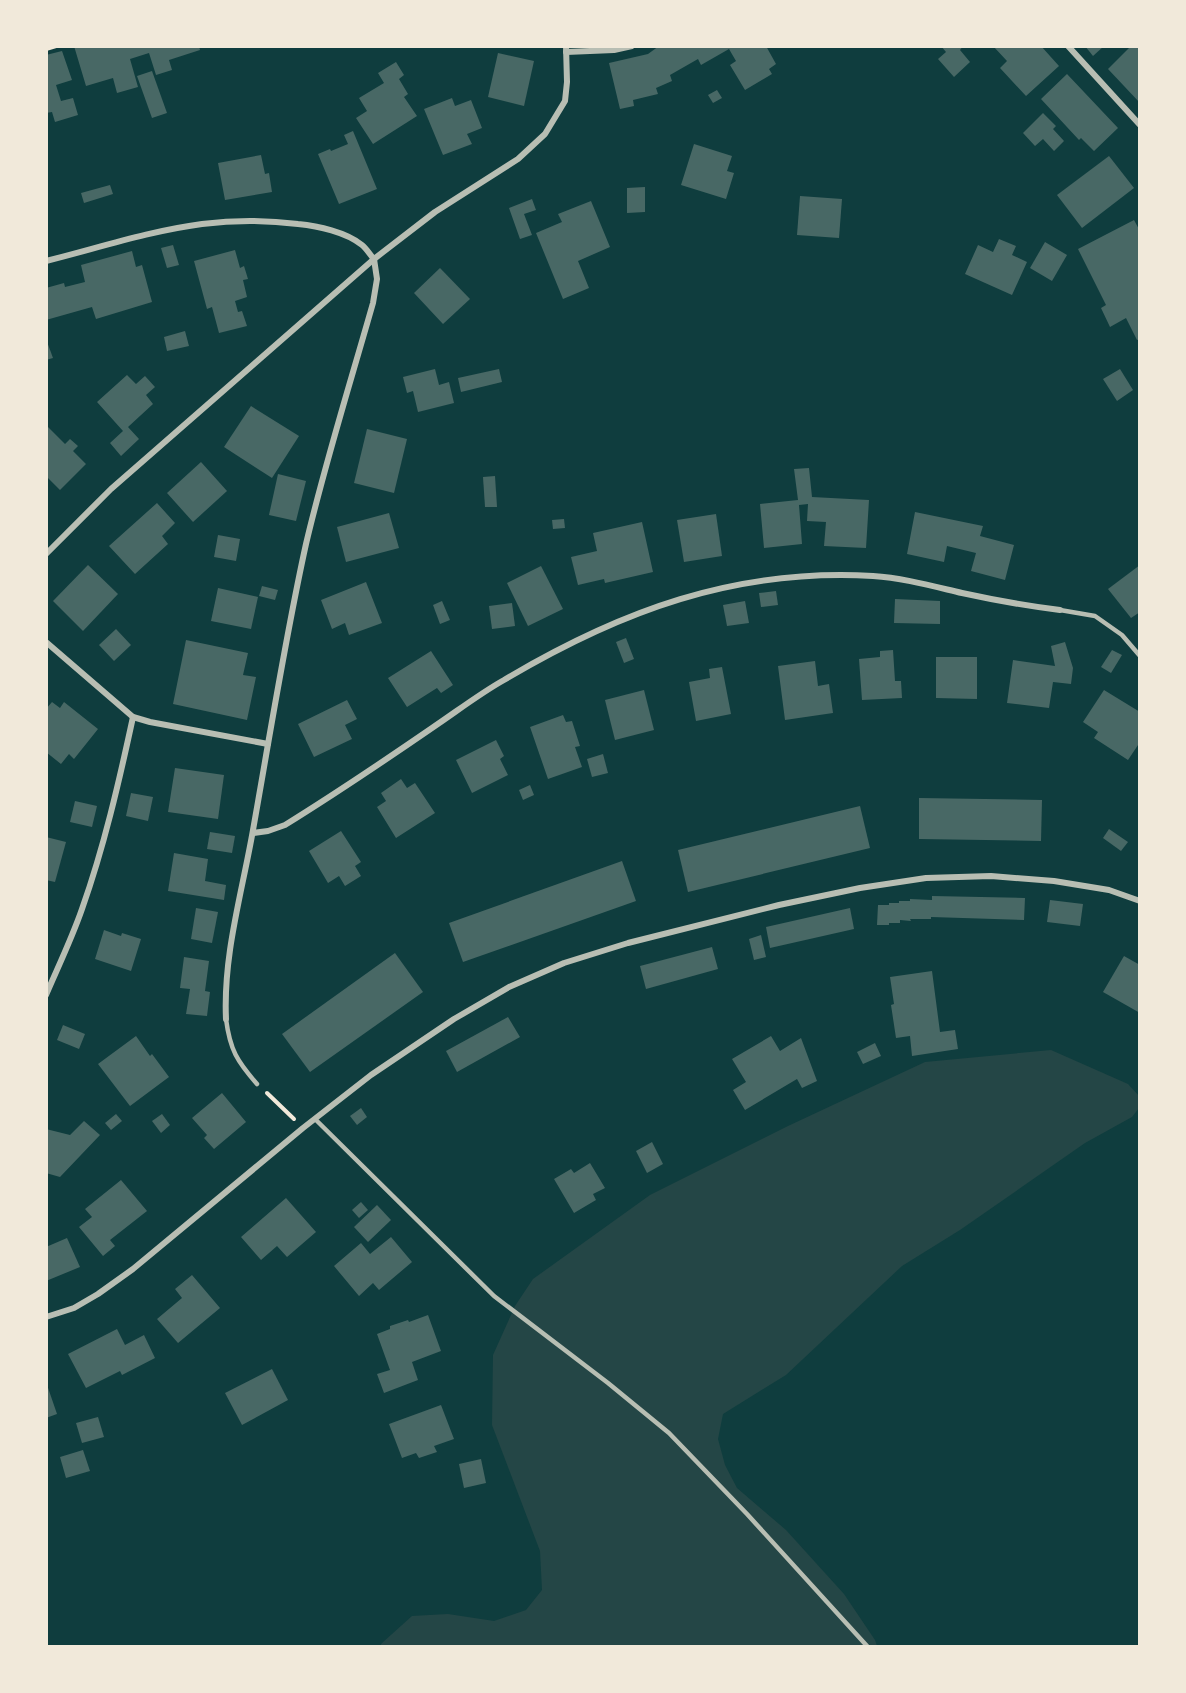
<svg xmlns="http://www.w3.org/2000/svg" width="1186" height="1693" font-family="Arial,sans-serif">
  <style>
    .green { fill: #244646 }
    .building { fill: #486865 }
    .lines { fill: none; stroke-linecap: round; stroke-linejoin: round }
    .path { stroke: #f1e9da; stroke-width: 4 }
    .service { stroke: #b8beb3; stroke-width: 4.5 }
    .minor { stroke: #b8beb3; stroke-width: 6 }
  </style>
  <rect width="100%" height="100%" fill="#0f3d3e"/>
  <polygon class="green" points="1051,1050 1128,1084 1139,1096 1139,1108 1132,1117 1085,1143 960,1230 902,1266 786,1375 723,1414 718,1439 725,1465 737,1488 786,1530 844,1594 875,1640 877,1646 380,1646 382,1643 412,1616 448,1614 494,1621 526,1610 542,1590 540,1551 492,1425 493,1355 515,1306 533,1279 650,1195 788,1126 925,1062"/>
  <g class="building">
    <polygon points="74,46 199,46 200,50 169,60 172,70 156,75 149,53 130,59 138,87 117,93 113,78 86,86"/>
    <polygon points="659,46 766,46 776,64 769,69 772,74 745,90 730,65 736,61 729,49 701,65 698,59 670,75 672,81 656,88 658,94 633,100 634,106 620,109 609,63 648,54"/>
    <polygon points="941,46 963,46 960,50 970,62 954,77 938,59 946,52"/>
    <polygon points="993,46 1041,46 1059,66 1026,96 1000,68 1007,61"/>
    <polygon points="1085,46 1104,46 1093,56"/>
    <polygon points="1131,46 1140,46 1140,103 1108,69"/>
    <polygon points="62,51 72,80 56,85 61,101 73,98 78,115 55,122 52,112 46,113 46,55"/>
    <polygon points="498,53 534,61 524,106 488,97"/>
    <polygon points="396,62 404,75 399,79 408,94 404,97 417,116 373,144 356,118 367,111 359,98 384,83 378,73"/>
    <polygon points="152,71 167,113 152,118 137,76"/>
    <polygon points="1067,74 1118,128 1094,151 1081,138 1079,140 1041,99"/>
    <polygon points="717,90 722,98 713,103 708,95"/>
    <polygon points="452,98 455,106 471,100 482,128 467,134 472,144 443,155 424,109"/>
    <polygon points="1043,113 1056,126 1053,129 1064,141 1054,151 1043,139 1035,146 1023,133"/>
    <polygon points="353,131 377,189 339,204 318,154 330,149 331,151 348,144 344,135"/>
    <polygon points="694,144 732,156 727,171 734,173 726,199 681,185"/>
    <polygon points="261,155 265,174 269,173 272,192 225,200 218,163"/>
    <polygon points="1109,156 1134,188 1082,228 1057,195"/>
    <polygon points="110,185 113,194 84,203 81,193"/>
    <polygon points="645,187 645,212 627,213 627,188"/>
    <polygon points="800,196 842,199 839,238 797,235"/>
    <polygon points="532,199 536,210 524,214 532,235 520,239 509,208"/>
    <polygon points="591,201 610,247 578,261 589,288 563,299 536,233 562,222 558,214"/>
    <polygon points="1134,220 1140,231 1140,339 1137,340 1126,318 1110,327 1101,308 1106,305 1078,249"/>
    <polygon points="999,239 1016,246 1012,255 1027,262 1012,295 965,274 978,245 993,252"/>
    <polygon points="1045,242 1067,255 1052,281 1030,268"/>
    <polygon points="173,245 179,265 167,268 161,248"/>
    <polygon points="235,250 240,268 244,266 248,279 243,280 247,297 235,301 238,312 242,311 247,326 219,333 212,307 207,309 194,261"/>
    <polygon points="132,251 136,267 142,265 152,302 96,319 92,307 46,320 46,288 64,283 65,287 85,282 81,265"/>
    <polygon points="440,268 470,299 443,324 414,293"/>
    <polygon points="185,331 189,346 167,351 164,337"/>
    <polygon points="46,339 53,358 46,360"/>
    <polygon points="435,369 439,385 449,382 454,403 418,412 413,391 407,393 403,377"/>
    <polygon points="499,369 502,382 461,392 458,378"/>
    <polygon points="1120,369 1133,390 1117,401 1103,379"/>
    <polygon points="127,375 136,384 145,376 155,387 146,395 153,404 128,427 139,439 121,456 110,443 123,431 97,402"/>
    <polygon points="251,406 299,436 272,478 224,447"/>
    <polygon points="46,425 65,444 70,439 78,446 73,451 86,464 60,490 46,476"/>
    <polygon points="367,429 407,439 394,493 354,483"/>
    <polygon points="201,462 227,491 193,522 167,493"/>
    <polygon points="809,468 812,497 869,500 866,548 824,546 826,522 807,521 808,504 799,505 802,544 764,548 760,504 798,500 794,469"/>
    <polygon points="278,474 306,481 296,521 269,515"/>
    <polygon points="495,476 497,507 485,507 483,477"/>
    <polygon points="157,503 175,523 162,536 168,544 135,574 109,546"/>
    <polygon points="915,512 983,526 980,536 1014,545 1005,580 971,571 976,553 947,546 944,562 907,554"/>
    <polygon points="389,513 399,548 346,562 337,527"/>
    <polygon points="716,514 722,556 684,562 677,520"/>
    <polygon points="564,519 565,528 553,529 552,520"/>
    <polygon points="642,522 653,572 605,583 604,579 578,585 571,557 597,551 593,533"/>
    <polygon points="218,535 240,539 236,561 214,557"/>
    <polygon points="88,565 118,594 83,631 53,601"/>
    <polygon points="1140,565 1140,612 1131,618 1108,589"/>
    <polygon points="541,566 563,609 528,626 507,583"/>
    <polygon points="366,582 382,623 349,635 345,623 332,629 321,600"/>
    <polygon points="262,586 278,590 275,600 259,596"/>
    <polygon points="218,588 258,597 251,629 211,621"/>
    <polygon points="776,591 778,605 761,607 759,593"/>
    <polygon points="895,599 940,601 940,624 894,623"/>
    <polygon points="442,601 450,620 440,624 433,605"/>
    <polygon points="745,601 749,623 727,626 723,605"/>
    <polygon points="512,603 515,626 492,629 489,606"/>
    <polygon points="116,629 131,645 114,661 99,645"/>
    <polygon points="626,638 634,659 624,663 616,642"/>
    <polygon points="186,640 248,653 243,675 256,677 247,720 173,704"/>
    <polygon points="1065,642 1073,668 1071,684 1053,682 1049,708 1007,703 1013,660 1055,666 1051,646"/>
    <polygon points="893,650 895,681 901,681 902,698 862,700 859,659 880,657 880,651"/>
    <polygon points="1112,650 1122,655 1111,673 1101,667"/>
    <polygon points="431,651 453,685 441,693 437,688 407,707 388,678"/>
    <polygon points="936,657 977,657 977,699 936,698"/>
    <polygon points="815,661 818,686 829,684 833,713 785,720 778,666"/>
    <polygon points="722,667 731,714 696,721 689,682 710,678 709,669"/>
    <polygon points="644,690 654,730 615,740 605,700"/>
    <polygon points="1104,690 1140,712 1140,742 1128,760 1094,738 1098,732 1083,722"/>
    <polygon points="347,700 357,719 345,725 352,739 314,757 298,724"/>
    <polygon points="52,702 60,708 64,702 98,729 74,759 69,754 61,764 46,752 46,709"/>
    <polygon points="563,715 566,722 572,721 580,746 575,747 582,767 548,779 530,727"/>
    <polygon points="496,740 504,756 500,759 508,775 472,793 456,760"/>
    <polygon points="603,754 608,773 592,777 587,759"/>
    <polygon points="175,768 224,775 218,819 168,812"/>
    <polygon points="401,779 407,788 415,783 435,813 396,838 377,807 386,801 381,793"/>
    <polygon points="530,785 534,795 523,800 519,790"/>
    <polygon points="131,793 153,797 148,821 126,816"/>
    <polygon points="919,798 1042,800 1041,841 919,839"/>
    <polygon points="75,801 97,806 92,827 70,822"/>
    <polygon points="860,806 870,848 688,892 678,850"/>
    <polygon points="1109,829 1128,842 1121,851 1103,838"/>
    <polygon points="341,831 361,862 355,866 361,876 345,886 339,876 328,883 309,851"/>
    <polygon points="210,832 235,836 232,853 207,849"/>
    <polygon points="46,837 66,842 55,882 46,880"/>
    <polygon points="174,853 208,859 205,881 226,885 224,900 168,891"/>
    <polygon points="622,861 636,901 463,962 449,923"/>
    <polygon points="932,896 1025,898 1024,920 931,917 931,919 910,919 911,921 900,920 900,923 889,923 889,925 877,925 878,905 889,905 889,903 899,903 899,901 910,901 910,899 932,900"/>
    <polygon points="1050,900 1083,904 1080,926 1047,922"/>
    <polygon points="196,908 218,912 212,943 191,939"/>
    <polygon points="850,908 854,929 770,948 766,927"/>
    <polygon points="104,930 121,936 122,933 141,939 131,971 95,959"/>
    <polygon points="761,935 766,957 754,960 749,939"/>
    <polygon points="712,947 718,969 646,989 640,966"/>
    <polygon points="395,953 423,992 310,1072 282,1034"/>
    <polygon points="1124,956 1140,965 1140,1013 1103,992"/>
    <polygon points="184,957 209,961 205,991 210,992 207,1016 186,1014 190,989 180,988"/>
    <polygon points="932,971 940,1032 955,1030 958,1049 912,1056 910,1036 896,1038 891,1005 894,1004 890,977"/>
    <polygon points="508,1017 520,1037 457,1072 446,1051"/>
    <polygon points="63,1025 85,1034 79,1049 57,1040"/>
    <polygon points="136,1036 150,1056 152,1054 169,1077 130,1106 98,1064"/>
    <polygon points="771,1036 780,1051 801,1038 817,1081 802,1088 797,1079 745,1110 733,1090 746,1082 732,1059"/>
    <polygon points="875,1043 881,1056 863,1064 857,1052"/>
    <polygon points="222,1093 246,1122 214,1149 204,1138 207,1135 192,1118"/>
    <polygon points="361,1108 367,1117 357,1125 350,1116"/>
    <polygon points="116,1114 122,1121 111,1130 105,1123"/>
    <polygon points="162,1114 170,1125 161,1133 152,1121"/>
    <polygon points="84,1121 100,1135 60,1177 46,1173 46,1129 70,1135"/>
    <polygon points="652,1142 663,1164 647,1173 636,1151"/>
    <polygon points="590,1163 605,1188 593,1194 596,1200 574,1213 554,1179 571,1169 574,1173"/>
    <polygon points="121,1180 147,1211 110,1240 115,1246 103,1256 79,1227 92,1217 85,1209"/>
    <polygon points="286,1198 316,1232 287,1257 277,1246 261,1260 241,1237"/>
    <polygon points="361,1202 368,1210 359,1218 352,1210"/>
    <polygon points="377,1205 391,1220 368,1242 354,1227"/>
    <polygon points="391,1237 412,1262 379,1290 373,1283 359,1296 334,1266 361,1243 370,1254"/>
    <polygon points="67,1238 80,1267 46,1281 46,1247"/>
    <polygon points="192,1275 220,1308 178,1343 157,1319 182,1298 175,1289"/>
    <polygon points="428,1315 441,1351 412,1362 418,1380 384,1393 377,1374 390,1370 377,1334 390,1329 390,1326 408,1320 409,1322"/>
    <polygon points="117,1329 125,1345 144,1335 155,1358 122,1375 120,1371 86,1388 68,1354"/>
    <polygon points="272,1369 288,1400 242,1425 225,1393"/>
    <polygon points="46,1382 57,1414 46,1418"/>
    <polygon points="441,1405 454,1439 434,1446 437,1452 419,1458 416,1453 402,1458 389,1424"/>
    <polygon points="98,1417 104,1437 82,1443 76,1423"/>
    <polygon points="83,1450 90,1471 66,1478 60,1457"/>
    <polygon points="481,1459 486,1483 464,1488 459,1464"/>
  </g>
  <g class="lines">
    <g class="path">
      <polyline points="46,49 56,46"/>
      <polyline points="267,1093 294,1119"/>
    </g>
    <g class="service">
      <polyline points="1060,610 1095,616 1122,635 1140,656"/>
      <path d="M 226,1019 C 230,1050 237,1061 257,1084"/>
      <polyline points="315,1119 494,1296 608,1383 669,1433 747,1514 867,1646"/>
    </g>
    <g class="minor">
      <polyline points="1068,46 1140,125"/>
      <polyline points="566,52 614,50 632,46"/>
      <path d="M 46,261 C 98,248 149,231 202,224 C 233,220 267,220 298,224 C 318,226 346,232 362,245 C 367,249 370,255 374,259"/>
      <polyline points="46,554 111,489 374,259 435,212 518,159 545,134 565,101 567,82 566,46"/>
      <polyline points="46,642 133,717 150,722 268,744"/>
      <path d="M 253,833 L 268,831 L 285,825 C 335,794 384,761 432,728 C 456,712 479,694 504,680 C 620,611 735,568 873,576 C 903,578 932,586 962,593 C 994,600 1027,606 1060,610"/>
      <path d="M 46,995 C 58,967 72,938 82,909 C 104,847 119,782 133,717"/>
      <path d="M 226,1019 C 223,955 242,893 253,830 C 270,735 285,639 306,544 C 325,463 350,384 373,303 L 377,279 L 374,259"/>
      <polyline points="46,1317 74,1308 98,1294 133,1269 303,1128 371,1075 454,1019 509,987 564,963 628,943 779,905 860,888 926,878 991,876 1054,881 1109,890 1140,901"/>
    </g>
  </g>
  <rect width="1186" height="1693" fill="none" stroke="#f1e9da" stroke-width="96"/>
</svg>
